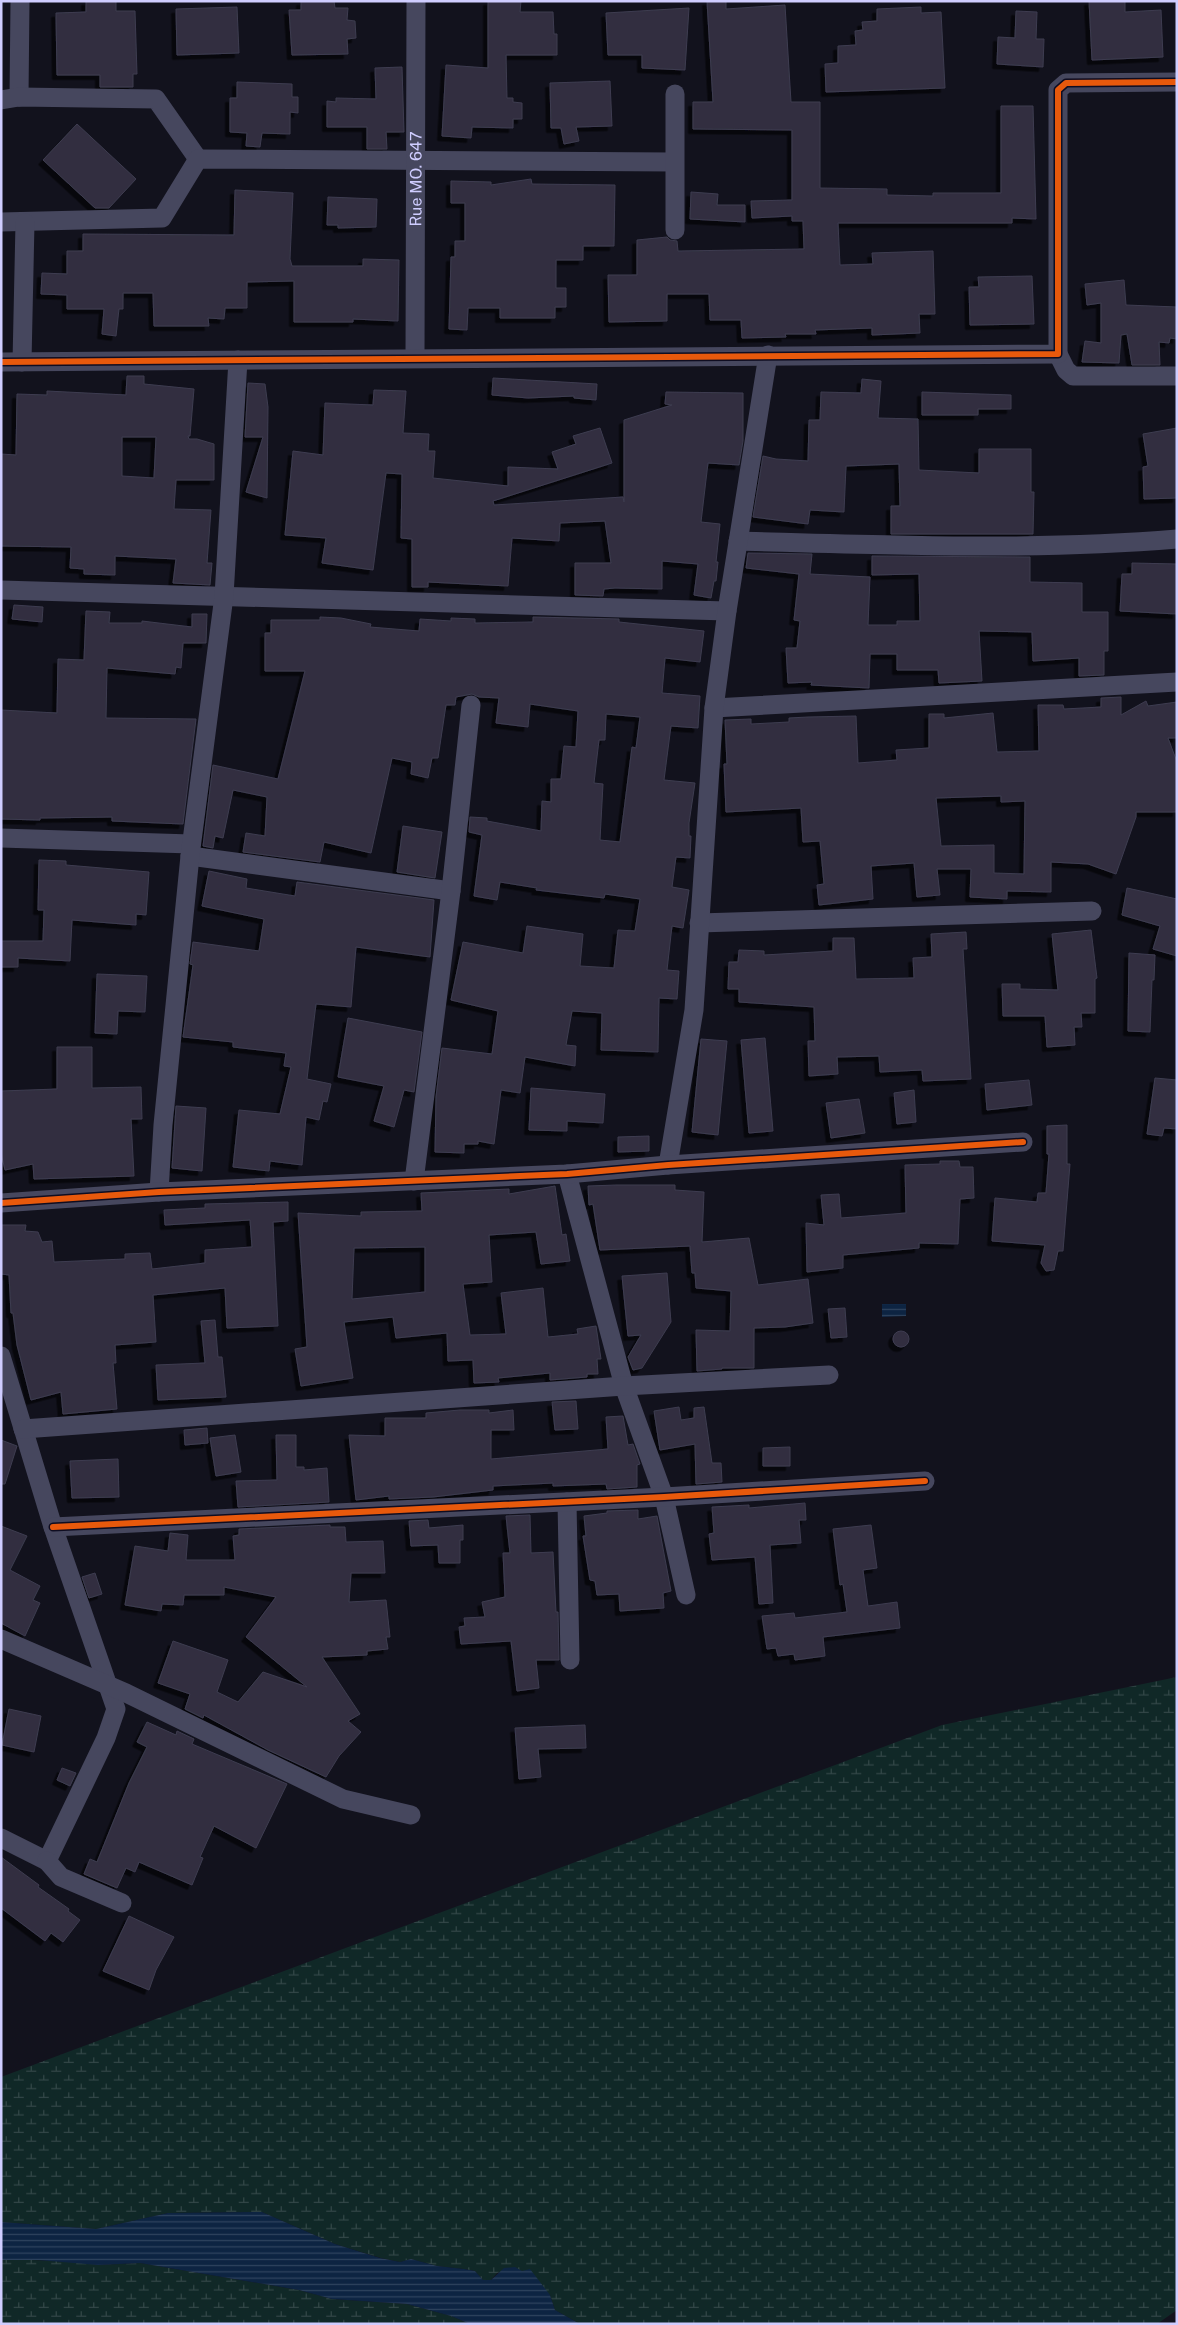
<svg xmlns="http://www.w3.org/2000/svg" width="1178" height="2325" font-family="'Public Sans',sans-serif">
  <style>
    .wetland { fill: url(#wetland-marsh) }
    .water { fill: url(#water-rules) }
    .building { fill: #302f3f; stroke: #3e3c50; fill-rule: evenodd; filter: url(#shadow) }
    .lines { fill: none; stroke-linecap: round; stroke-linejoin: round }
    .street { stroke: #46475e; stroke-width: 19 }
    .cycleway-casing { stroke: #0f0d21; stroke-width: 9 }
    .cycleway { stroke: #e8590c; stroke-width: 6 }
    .labels { text-anchor: middle; stroke-width: 4; stroke-linejoin: round; paint-order: stroke }
    .street-label { font-size: 16px; fill: #cfcdff; stroke: #0f0d21 }
  </style>
  <defs>
    <pattern id="wetland-marsh" width="20" height="14" patternUnits="userSpaceOnUse" patternTransform="scale(1.25)"><rect width="20" height="14" fill="#102827"/><path d="M1 5h8M5 5V1M11 12h8M15 12V8" fill="none" stroke="#324647"/></pattern>
    <pattern id="water-rules" width="6" height="5" patternUnits="userSpaceOnUse" patternTransform="scale(1.25)"><rect width="6" height="5" fill="#0d2442"/><path d="M0 2.5h6" fill="none" stroke="#2f435e"/></pattern>
    <filter id="shadow"><feDropShadow dx="-4.5" dy="4.5" stdDeviation="0" flood-color="#0009"/></filter>
  </defs>
  <rect width="100%" height="100%" fill="#12121d"/>
  <g class="wetland">
    <polygon points="1177,1677 1177,2310 1157,2324 580,2324 555,2310 550,2295 515,2268 497,2273 491,2280 483,2280 475,2271 464,2269 437,2266 411,2259 400,2262 381,2258 335,2244 262,2212 168,2213 96,2229 1,2222 1,2077 942,1725"/>
    <polygon points="9,2259 79,2262 98,2265 140,2263 299,2290 332,2299 407,2304 451,2316 470,2324 1,2324 1,2260"/>
  </g>
  <g class="water">
    <polygon points="882,1304 906,1304 906,1316 882,1317"/>
    <polygon points="262,2212 335,2244 380,2258 400,2262 411,2259 437,2266 464,2269 475,2271 483,2280 491,2280 504,2268 515,2267 522,2271 530,2269 550,2295 555,2310 580,2324 470,2324 451,2316 407,2304 332,2299 299,2290 140,2263 98,2265 38,2260 1,2260 1,2222 96,2229 168,2213"/>
  </g>
  <g class="building">
    <polygon points="86,1 116,1 116,11 135,11 137,74 133,74 133,87 100,87 100,75 57,75 56,13 86,12"/>
    <polygon points="301,1 334,1 335,8 348,8 347,20 355,21 356,38 347,39 348,54 292,55 289,10 301,10"/>
    <polygon points="488,1 521,1 520,12 553,12 554,34 557,34 557,55 506,55 507,98 513,98 513,102 522,103 522,119 513,119 513,128 472,127 471,138 442,136 446,65 488,68"/>
    <polygon points="707,1 726,1 726,9 785,5 791,102 820,102 820,188 887,189 887,195 933,196 933,193 1001,193 1001,106 1033,106 1036,219 1012,218 1012,223 838,223 840,265 873,264 872,253 933,251 935,314 919,314 920,333 872,335 872,328 815,330 816,334 785,334 786,337 742,338 741,320 710,320 709,294 667,294 667,321 609,322 608,275 637,275 637,240 667,237 670,240 677,241 678,251 804,249 803,221 792,221 792,216 752,218 751,201 792,200 792,130 693,129 693,102 713,102"/>
    <polygon points="1089,1 1125,1 1125,12 1161,10 1163,57 1092,60"/>
    <polygon points="237,7 239,53 177,55 176,9"/>
    <polygon points="921,7 921,13 941,12 945,88 826,92 825,64 838,63 838,46 856,45 855,31 863,30 862,22 877,21 877,9"/>
    <polygon points="689,8 685,70 642,68 642,55 608,55 606,13"/>
    <polygon points="1016,11 1037,12 1036,39 1044,39 1043,67 997,64 998,37 1015,38"/>
    <polygon points="402,67 404,132 386,132 387,149 367,149 367,127 327,127 327,101 336,102 336,98 376,99 375,68"/>
    <polygon points="610,81 612,126 576,127 579,141 564,144 561,128 551,128 550,83"/>
    <polygon points="237,82 292,84 292,97 298,97 298,113 290,112 290,134 262,133 260,147 246,146 247,133 230,132 230,98 237,98"/>
    <polygon points="77,124 136,179 109,208 95,208 43,160"/>
    <polygon points="531,179 532,184 615,185 614,246 583,246 583,260 556,260 556,288 566,288 566,307 555,307 555,318 500,318 500,308 468,308 467,330 449,329 451,257 455,257 455,241 465,241 465,203 451,203 451,181 491,182 491,185"/>
    <polygon points="235,190 293,193 290,259 292,266 363,266 363,259 399,260 398,321 353,319 353,322 294,322 294,281 247,282 247,308 225,308 224,319 208,318 209,326 154,326 153,293 123,293 123,309 119,309 116,336 102,334 104,309 67,309 67,295 41,294 42,273 67,274 67,251 83,251 83,234 234,235"/>
    <polygon points="691,192 718,194 717,205 745,205 745,222 690,219"/>
    <polygon points="328,197 377,199 376,227 338,228 338,225 327,225"/>
    <polygon points="1032,276 1034,324 970,325 969,287 979,287 978,277"/>
    <polygon points="1124,280 1126,305 1177,307 1177,339 1170,338 1169,343 1159,342 1160,365 1132,365 1127,334 1121,335 1119,363 1082,362 1085,341 1101,343 1101,303 1087,305 1085,284"/>
    <path d="M 127,376 L 144,376 L 144,384 L 194,389 L 190,436 L 188,436 L 189,439 L 197,439 L 214,444 L 214,480 L 176,480 L 174,509 L 211,510 L 207,563 L 212,563 L 210,585 L 173,583 L 176,559 L 115,556 L 115,575 L 84,574 L 84,569 L 70,568 L 71,547 L 1,546 L 1,454 L 16,455 L 17,394 L 47,395 L 47,391 L 126,395 ZM 122,437 L 156,437 L 154,478 L 122,476 Z"/>
    <polygon points="493,378 597,384 596,400 574,398 574,396 528,398 492,395"/>
    <polygon points="862,379 881,381 878,418 918,419 919,470 979,473 979,449 1031,449 1031,492 1034,492 1033,534 891,534 891,506 900,506 899,464 846,466 844,512 810,510 808,524 753,517 763,456 776,459 808,461 809,420 820,420 821,392 861,393"/>
    <polygon points="248,383 265,384 268,407 267,498 246,492 263,437 245,437"/>
    <polygon points="374,390 406,391 403,433 429,434 428,451 435,451 433,478 508,486 508,467 558,469 552,452 576,444 573,436 600,428 612,463 493,501 494,505 623,497 624,502 624,420 672,405 665,404 666,392 743,393 743,441 739,465 708,463 701,522 720,524 716,562 718,562 716,581 714,581 711,598 694,595 698,564 662,561 662,589 615,588 604,589 603,596 575,595 575,563 611,563 605,521 560,523 559,541 512,538 508,586 428,582 428,587 412,587 412,539 401,538 402,474 386,473 373,570 322,563 326,538 285,535 293,451 323,455 325,403 373,405"/>
    <polygon points="922,392 1011,395 1011,409 978,409 978,415 922,415"/>
    <polygon points="1177,428 1177,498 1144,499 1143,467 1148,466 1143,434"/>
    <polygon points="748,553 812,554 810,574 870,577 868,625 897,625 897,621 920,621 919,574 872,575 872,556 1030,557 1030,582 1082,583 1082,612 1108,612 1108,651 1104,651 1104,675 1079,676 1079,658 1033,661 1032,632 979,631 982,681 939,683 938,670 897,670 897,654 870,654 869,688 811,685 812,682 788,683 786,648 797,648 800,621 794,620 799,574 746,568"/>
    <polygon points="1132,563 1177,564 1177,614 1120,611 1122,574 1132,574"/>
    <polygon points="14,605 43,607 42,622 12,619"/>
    <polygon points="86,611 110,612 109,623 142,623 142,621 192,627 192,614 207,614 206,643 183,643 181,668 176,667 175,674 107,668 106,718 196,719 183,824 112,821 112,817 40,818 40,820 1,819 1,710 57,713 58,659 84,660"/>
    <path d="M 320,617 L 341,618 L 371,624 L 370,627 L 419,631 L 420,619 L 451,621 L 451,618 L 475,619 L 475,623 L 533,622 L 533,617 L 619,619 L 619,622 L 704,631 L 700,662 L 665,658 L 662,693 L 700,696 L 698,728 L 671,726 L 664,780 L 695,783 L 689,823 L 689,836 L 691,836 L 690,858 L 676,857 L 672,887 L 689,890 L 683,928 L 672,926 L 667,970 L 679,971 L 677,999 L 659,998 L 658,1052 L 601,1050 L 602,1013 L 572,1011 L 566,1045 L 576,1046 L 575,1066 L 525,1057 L 520,1093 L 501,1090 L 494,1144 L 478,1141 L 478,1144 L 464,1144 L 464,1153 L 435,1152 L 436,1097 L 442,1048 L 492,1054 L 498,1011 L 451,1000 L 463,942 L 523,953 L 527,926 L 583,934 L 580,966 L 614,968 L 618,930 L 635,931 L 640,899 L 605,894 L 604,898 L 536,890 L 537,888 L 500,882 L 497,900 L 474,896 L 482,835 L 469,832 L 470,817 L 487,818 L 487,821 L 541,831 L 542,801 L 551,802 L 551,779 L 561,779 L 564,746 L 576,747 L 578,711 L 530,704 L 528,727 L 496,723 L 499,698 L 479,697 L 472,694 L 456,697 L 455,705 L 446,705 L 438,758 L 432,758 L 428,778 L 411,774 L 412,762 L 392,758 L 371,853 L 324,842 L 320,862 L 243,852 L 246,833 L 265,836 L 267,797 L 233,790 L 223,838 L 215,836 L 213,848 L 203,846 L 213,765 L 278,779 L 305,671 L 265,671 L 265,633 L 271,633 L 271,620 L 320,620 ZM 606,714 L 640,717 L 636,748 L 632,747 L 620,842 L 600,840 L 603,784 L 594,783 L 599,740 L 605,740 Z"/>
    <path d="M 1121,697 L 1121,715 L 1146,701 L 1148,706 L 1177,702 L 1177,738 L 1168,738 L 1177,762 L 1177,812 L 1136,812 L 1136,817 L 1116,874 L 1088,864 L 1051,862 L 1051,892 L 1007,891 L 1007,899 L 970,897 L 971,869 L 937,869 L 940,895 L 917,897 L 914,863 L 871,866 L 873,899 L 819,905 L 817,885 L 824,884 L 820,841 L 803,842 L 801,808 L 726,812 L 724,764 L 727,764 L 725,720 L 751,719 L 751,724 L 789,722 L 789,718 L 808,717 L 856,716 L 858,763 L 897,760 L 896,750 L 929,748 L 929,714 L 944,714 L 944,718 L 993,713 L 997,752 L 1039,751 L 1038,705 L 1063,705 L 1064,709 L 1101,707 L 1101,698 ZM 1001,796 L 1001,802 L 1025,801 L 1024,874 L 994,873 L 994,845 L 941,846 L 936,798 Z"/>
    <polygon points="403,826 442,832 435,878 397,872"/>
    <polygon points="39,860 66,861 66,865 149,872 146,915 136,914 136,925 72,920 70,961 18,958 18,967 1,967 1,941 43,941 44,910 38,910"/>
    <polygon points="209,871 247,879 246,888 295,896 297,882 434,900 430,957 356,947 351,1007 316,1004 307,1079 331,1084 327,1102 323,1101 319,1120 306,1117 302,1165 270,1161 269,1171 233,1167 239,1110 280,1114 291,1067 284,1066 286,1053 233,1047 233,1042 183,1037 193,965 190,964 193,942 259,951 264,919 202,906"/>
    <polygon points="1127,888 1177,899 1177,956 1153,949 1160,926 1122,915"/>
    <polygon points="1091,930 1097,978 1095,979 1095,1013 1081,1013 1082,1027 1074,1027 1075,1045 1047,1047 1045,1016 1003,1016 1002,984 1020,984 1020,989 1058,990 1052,934"/>
    <polygon points="966,932 967,949 963,949 971,1079 923,1081 922,1070 880,1072 879,1056 837,1057 838,1074 809,1076 808,1041 815,1041 814,1007 739,1002 739,989 728,989 729,962 738,962 739,950 764,951 764,955 833,951 833,938 854,938 856,979 914,978 913,958 932,957 931,934"/>
    <polygon points="1129,953 1155,955 1154,980 1152,980 1150,1032 1128,1031"/>
    <polygon points="97,974 147,976 145,1012 118,1011 117,1034 95,1033"/>
    <polygon points="348,1018 422,1032 414,1092 404,1090 394,1127 374,1121 384,1086 338,1077"/>
    <polygon points="765,1038 773,1131 749,1133 741,1040"/>
    <polygon points="701,1039 727,1041 718,1135 692,1132"/>
    <polygon points="57,1047 92,1047 92,1088 141,1087 142,1119 131,1119 134,1176 34,1179 33,1164 5,1170 1,1153 1,1091 57,1089"/>
    <polygon points="1155,1078 1177,1080 1177,1129 1164,1128 1162,1136 1147,1134"/>
    <polygon points="1029,1080 1032,1105 987,1110 985,1084"/>
    <polygon points="531,1088 605,1094 603,1123 567,1121 567,1131 529,1130"/>
    <polygon points="914,1090 916,1122 897,1124 894,1093"/>
    <polygon points="859,1099 865,1133 831,1138 826,1103"/>
    <polygon points="176,1106 206,1108 202,1171 172,1168"/>
    <polygon points="1067,1125 1067,1164 1070,1164 1063,1251 1058,1251 1054,1270 1046,1271 1041,1263 1045,1245 992,1241 995,1198 1037,1202 1038,1193 1046,1193 1049,1154 1047,1154 1047,1126"/>
    <polygon points="649,1136 649,1151 618,1152 618,1137"/>
    <polygon points="940,1161 959,1161 960,1167 973,1167 974,1198 960,1199 958,1244 919,1243 919,1248 843,1255 843,1268 807,1272 806,1223 824,1225 821,1195 839,1194 841,1218 906,1213 905,1165 940,1164"/>
    <polygon points="616,1185 675,1185 675,1190 704,1192 702,1242 749,1238 758,1285 808,1279 813,1323 785,1327 754,1328 754,1368 722,1368 722,1369 697,1371 696,1330 730,1331 731,1291 696,1288 695,1273 692,1273 690,1246 600,1250 593,1204 589,1205 588,1186"/>
    <path d="M 555,1186 L 562,1235 L 566,1234 L 570,1261 L 541,1264 L 536,1232 L 489,1235 L 492,1282 L 463,1284 L 470,1335 L 506,1334 L 501,1293 L 543,1288 L 548,1337 L 578,1334 L 577,1329 L 596,1326 L 601,1359 L 597,1359 L 598,1374 L 587,1374 L 587,1377 L 550,1380 L 550,1373 L 498,1378 L 499,1382 L 474,1383 L 473,1360 L 448,1361 L 447,1333 L 396,1338 L 393,1317 L 344,1322 L 353,1378 L 301,1386 L 295,1349 L 307,1347 L 298,1213 L 361,1216 L 361,1212 L 422,1211 L 421,1193 L 509,1189 L 509,1194 ZM 425,1247 L 425,1292 L 352,1299 L 354,1248 Z"/>
    <polygon points="288,1202 288,1221 273,1222 278,1326 227,1328 225,1288 153,1295 156,1342 115,1345 116,1363 113,1363 117,1409 63,1414 61,1392 31,1400 17,1345 13,1313 11,1313 9,1275 1,1274 1,1225 26,1225 25,1231 38,1232 42,1242 52,1241 54,1262 125,1259 125,1254 150,1253 152,1269 205,1263 205,1250 252,1247 250,1220 165,1225 164,1210 205,1208 205,1204"/>
    <polygon points="667,1273 671,1322 642,1368 633,1370 628,1357 641,1335 628,1336 622,1276"/>
    <polygon points="845,1308 847,1337 831,1338 828,1309"/>
    <polygon points="215,1320 218,1357 222,1357 226,1397 158,1400 156,1365 205,1363 201,1321"/>
    <circle cx="901" cy="1339" r="8"/>
    <polygon points="576,1401 578,1429 555,1430 552,1402"/>
    <polygon points="679,1407 681,1420 694,1418 694,1408 704,1407 712,1463 721,1463 722,1482 696,1484 695,1444 660,1450 654,1411"/>
    <polygon points="460,1410 489,1410 489,1413 513,1410 514,1430 491,1430 491,1459 608,1449 606,1417 623,1416 628,1445 633,1444 640,1464 637,1465 637,1487 607,1489 606,1484 553,1486 553,1483 493,1486 493,1490 433,1497 389,1499 389,1496 356,1500 349,1435 385,1436 385,1418 426,1418 426,1413"/>
    <polygon points="207,1428 208,1443 185,1445 184,1430"/>
    <polygon points="235,1435 241,1472 216,1476 210,1438"/>
    <polygon points="276,1435 296,1435 296,1467 304,1467 304,1470 327,1468 329,1502 238,1507 236,1481 277,1480"/>
    <polygon points="1,1440 17,1446 5,1484 1,1484"/>
    <polygon points="790,1447 790,1466 763,1466 763,1448"/>
    <polygon points="118,1459 119,1497 72,1498 70,1461"/>
    <polygon points="805,1503 806,1520 799,1520 801,1543 770,1545 773,1603 759,1604 755,1557 712,1560 709,1534 714,1533 712,1507 749,1505 749,1508"/>
    <polygon points="638,1510 638,1519 657,1516 671,1591 663,1593 664,1608 620,1611 619,1594 597,1595 595,1581 590,1580 583,1536 586,1536 584,1516 607,1513 607,1511"/>
    <polygon points="530,1515 531,1553 553,1552 556,1612 558,1612 559,1660 536,1660 539,1688 517,1691 511,1641 461,1644 459,1627 465,1626 464,1618 485,1617 482,1602 505,1597 503,1553 510,1553 506,1516"/>
    <polygon points="428,1520 429,1528 463,1525 463,1540 460,1540 460,1563 439,1563 438,1545 411,1546 409,1521"/>
    <polygon points="330,1525 330,1527 345,1527 346,1542 383,1541 385,1573 351,1573 349,1602 386,1600 390,1637 386,1637 388,1649 367,1651 367,1655 322,1657 360,1714 348,1721 361,1732 339,1756 326,1777 268,1750 204,1715 203,1718 185,1709 190,1694 158,1683 173,1641 228,1660 217,1692 238,1702 263,1672 307,1687 246,1637 276,1597 224,1587 224,1595 184,1595 183,1605 162,1604 161,1611 125,1605 135,1546 168,1551 170,1533 188,1535 186,1560 235,1560 233,1536 239,1535 239,1529"/>
    <polygon points="871,1525 877,1568 863,1570 868,1606 897,1602 900,1628 823,1637 825,1656 795,1660 794,1654 778,1656 776,1648 767,1649 762,1616 794,1613 795,1618 847,1612 843,1584 840,1585 833,1529"/>
    <polygon points="1,1526 27,1536 10,1570 40,1586 33,1600 40,1603 25,1636 1,1623"/>
    <polygon points="95,1573 102,1594 89,1598 82,1577"/>
    <polygon points="9,1709 41,1716 34,1752 2,1745"/>
    <polygon points="147,1722 176,1735 177,1731 194,1739 192,1744 287,1784 256,1848 214,1826 200,1857 203,1858 192,1885 139,1862 135,1872 126,1868 117,1888 84,1874 90,1859 97,1862 129,1783 147,1747 137,1742"/>
    <polygon points="585,1725 586,1748 538,1749 541,1777 519,1779 515,1728"/>
    <polygon points="62,1768 76,1773 70,1786 57,1780"/>
    <polygon points="1,1857 39,1885 38,1887 69,1909 68,1911 80,1920 63,1942 51,1933 45,1941 1,1908"/>
    <polygon points="129,1916 174,1937 156,1970 149,1990 103,1971"/>
  </g>
  <g class="lines">
    <g class="street">
      <polyline points="19,97 20,1"/>
      <polyline points="1,100 19,97 156,99 198,159"/>
      <polyline points="1,222 162,218 198,159 674,162"/>
      <polyline points="675,230 675,94"/>
      <polyline points="1058,354 1066,370 1073,376 1177,376"/>
      <path id="s1" d="M 415,358 L 416,1"/>
      <polyline points="1,362 1058,354 1058,90 1066,83 1177,82"/>
      <polyline points="22,362 25,223"/>
      <path d="M 738,541 C 885,545 1031,551 1177,539"/>
      <polyline points="1,590 727,611"/>
      <polyline points="714,708 1177,682"/>
      <polyline points="1,838 191,844"/>
      <polyline points="190,856 451,891"/>
      <polyline points="699,923 1092,911"/>
      <polyline points="668,1165 694,1010 714,708 727,611 768,355"/>
      <polyline points="567,1174 624,1386 664,1497 686,1595"/>
      <polyline points="414,1181 451,891 471,705"/>
      <polyline points="159,1192 163,1125 190,856 224,596 238,360"/>
      <polyline points="1,1203 159,1192 567,1174 668,1165 1023,1142"/>
      <polyline points="1,1356 53,1527 116,1709 106,1738 47,1861 1,1838"/>
      <polyline points="23,1429 624,1386 829,1375"/>
      <polyline points="567,1502 570,1660"/>
      <polyline points="53,1527 664,1497 925,1481"/>
      <polyline points="1,1639 126,1693 343,1799 411,1815"/>
      <polyline points="47,1861 61,1877 122,1903"/>
    </g>
    <defs>
      <g id="cycleway">
        <polyline points="1,362 1058,354 1058,90 1066,83 1177,82"/>
        <polyline points="1,1203 159,1192 567,1174 668,1165 1023,1142"/>
        <polyline points="53,1527 664,1497 925,1481"/>
      </g>
    </defs>
    <use href="#cycleway" class="cycleway-casing"/>
    <use href="#cycleway" class="cycleway"/>
  </g>
  <g class="labels">
    <g class="street-label">
      <text dy="6" stroke="none"><textPath href="#s1" startOffset="179">Rue MO. 647</textPath></text>
    </g>
  </g>
  <rect width="1178" height="2325" fill="none" stroke="#cfcdff" stroke-width="5"/>
</svg>
